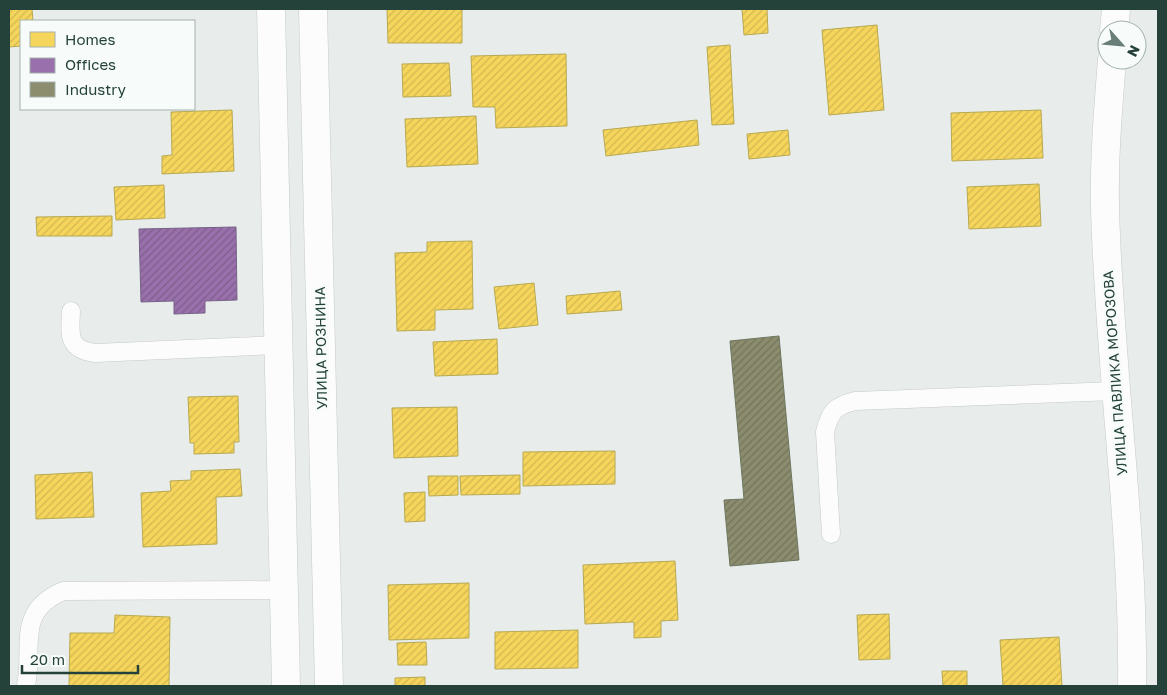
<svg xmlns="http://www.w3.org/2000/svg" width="1167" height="695" font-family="'Golos Text',sans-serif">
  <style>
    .homes { fill: url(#homes-hatch); stroke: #b7a952 }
    .offices { fill: url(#offices-hatch); stroke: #766289 }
    .industry { fill: url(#industry-hatch); stroke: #6d765e }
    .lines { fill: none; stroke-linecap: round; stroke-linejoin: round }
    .lane-casing { stroke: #c5cac8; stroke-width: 19 }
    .street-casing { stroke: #c5cac8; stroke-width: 29 }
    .secondary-casing { stroke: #c3cbc8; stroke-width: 29 }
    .lane { stroke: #fcfcfc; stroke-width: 18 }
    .street { stroke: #fcfcfc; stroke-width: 28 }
    .secondary { stroke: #fcfcfc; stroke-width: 28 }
    .labels { text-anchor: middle; stroke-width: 5; stroke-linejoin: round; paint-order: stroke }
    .street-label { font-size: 14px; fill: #24423a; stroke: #f7fbf9 }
  </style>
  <defs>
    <pattern id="homes-hatch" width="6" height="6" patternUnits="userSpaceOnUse" patternTransform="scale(1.25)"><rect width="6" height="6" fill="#f6d55c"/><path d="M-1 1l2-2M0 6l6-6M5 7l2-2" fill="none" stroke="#d3b851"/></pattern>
    <pattern id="offices-hatch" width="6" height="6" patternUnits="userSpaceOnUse" patternTransform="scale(1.25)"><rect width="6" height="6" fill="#9970ab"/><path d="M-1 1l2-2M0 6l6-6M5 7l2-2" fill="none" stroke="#7d5e8c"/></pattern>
    <pattern id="industry-hatch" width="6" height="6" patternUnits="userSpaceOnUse" patternTransform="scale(1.25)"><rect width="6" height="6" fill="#8c8c6e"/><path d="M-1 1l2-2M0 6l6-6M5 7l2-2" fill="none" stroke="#72745b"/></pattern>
  </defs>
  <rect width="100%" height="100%" fill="#e8edeb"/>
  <g class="homes">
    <polygon points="9,9 32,9 33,21 21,21 21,46 9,47"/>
    <polygon points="387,9 462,9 462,43 388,43"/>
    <polygon points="742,9 767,9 768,33 744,35"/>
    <polygon points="877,25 884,110 829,115 822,30"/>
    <polygon points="730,45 734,124 712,125 707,47"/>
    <polygon points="566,54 567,126 496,128 495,107 473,107 471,56"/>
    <polygon points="449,63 451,96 403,97 402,64"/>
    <polygon points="232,110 234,171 162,174 162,156 172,155 171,112"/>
    <polygon points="1041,110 1043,158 952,161 951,113"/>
    <polygon points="476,116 478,164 407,167 405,119"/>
    <polygon points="697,120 699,145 606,156 603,130"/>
    <polygon points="788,130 790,155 749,159 747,134"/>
    <polygon points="1039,184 1041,226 969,229 967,187"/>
    <polygon points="164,185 165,218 116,220 114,187"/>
    <polygon points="112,216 112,236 37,236 36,217"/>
    <polygon points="472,241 473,309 435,310 435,330 397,331 395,253 427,252 427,242"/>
    <polygon points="534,283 538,325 499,329 494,287"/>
    <polygon points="620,291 622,310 567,314 566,296"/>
    <polygon points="497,339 498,374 435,376 433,342"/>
    <polygon points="238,396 239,442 234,442 234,453 194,454 194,443 190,443 188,397"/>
    <polygon points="457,407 458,456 394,458 392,408"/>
    <polygon points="615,451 615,484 523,486 523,452"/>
    <polygon points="240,469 242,496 216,497 217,544 143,547 141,493 171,491 170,481 191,480 191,471"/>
    <polygon points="92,472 94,517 36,519 35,475"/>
    <polygon points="520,475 520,494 461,495 460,476"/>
    <polygon points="428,476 458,476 458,495 429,496"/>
    <polygon points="425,492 425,521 405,522 404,493"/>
    <polygon points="675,561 678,620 661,621 661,637 634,638 634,622 585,624 583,565"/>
    <polygon points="469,583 469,638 389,640 388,585"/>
    <polygon points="889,614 890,659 859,660 857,615"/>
    <polygon points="115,615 170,617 169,686 69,686 70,633 114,633"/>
    <polygon points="578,630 578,668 495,669 495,632"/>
    <polygon points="1059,637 1062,686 1003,686 1000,640"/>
    <polygon points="426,642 427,665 398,665 397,643"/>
    <polygon points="942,671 967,671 967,686 943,686"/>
    <polygon points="425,677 425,686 395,686 395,678"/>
  </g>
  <polygon class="offices" points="236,227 237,300 205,301 205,313 174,314 174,301 141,302 139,229"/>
  <polygon class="industry" points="779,336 799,560 730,566 724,500 744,499 730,341"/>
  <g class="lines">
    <defs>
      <g id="lane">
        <path d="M 71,311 C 70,335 67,349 95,353 L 278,345"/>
        <path d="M 831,534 L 825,432 C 830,411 835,406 855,401 L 1115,391"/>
        <path d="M 26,686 C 34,646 15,612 63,591 L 283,590"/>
      </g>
      <g id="street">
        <polyline points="1114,30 1116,9"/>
        <path d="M 1112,60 C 1108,109 1104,158 1105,207 C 1109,367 1134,526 1132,686"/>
      </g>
      <g id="secondary">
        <polyline points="271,9 286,686"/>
        <polyline points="313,9 329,686"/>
      </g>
    </defs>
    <use href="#lane" class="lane-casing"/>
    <use href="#street" class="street-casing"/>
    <use href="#secondary" class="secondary-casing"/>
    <use href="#lane" class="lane"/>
    <use href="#street" class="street"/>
    <use href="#secondary" class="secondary"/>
  </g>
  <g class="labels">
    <g class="street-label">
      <text transform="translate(321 348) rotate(-91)" y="5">УЛИЦА РОЗНИНА</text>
      <text transform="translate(1115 373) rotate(-94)" y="5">УЛИЦА ПАВЛИКА МОРОЗОВА</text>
    </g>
  </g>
  <rect width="1167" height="695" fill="none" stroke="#24423a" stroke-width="20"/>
  <rect x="20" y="20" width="175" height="90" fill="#f7fbf9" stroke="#a3b1ad"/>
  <rect x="30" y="32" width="25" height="15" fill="#f6d55c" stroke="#a3b1ad"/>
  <text x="65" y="45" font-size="15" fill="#24423a">Homes</text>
  <rect x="30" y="58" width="25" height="15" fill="#9970ab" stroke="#a3b1ad"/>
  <text x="65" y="70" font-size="15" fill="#24423a">Offices</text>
  <rect x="30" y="82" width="25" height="15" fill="#8c8c6e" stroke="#a3b1ad"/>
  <text x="65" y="95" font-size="15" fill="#24423a">Industry</text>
  <g transform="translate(1122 45) rotate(117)"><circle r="24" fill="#f7fbf9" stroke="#a3b1ad"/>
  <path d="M0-4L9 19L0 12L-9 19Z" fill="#697e78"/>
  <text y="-8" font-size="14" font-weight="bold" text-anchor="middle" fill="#24423a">N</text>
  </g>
  <path d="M22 665v8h116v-8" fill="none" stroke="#24423a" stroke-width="2.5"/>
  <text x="30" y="665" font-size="15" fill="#24423a" stroke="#f7fbf9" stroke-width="4" paint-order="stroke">20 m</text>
</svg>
